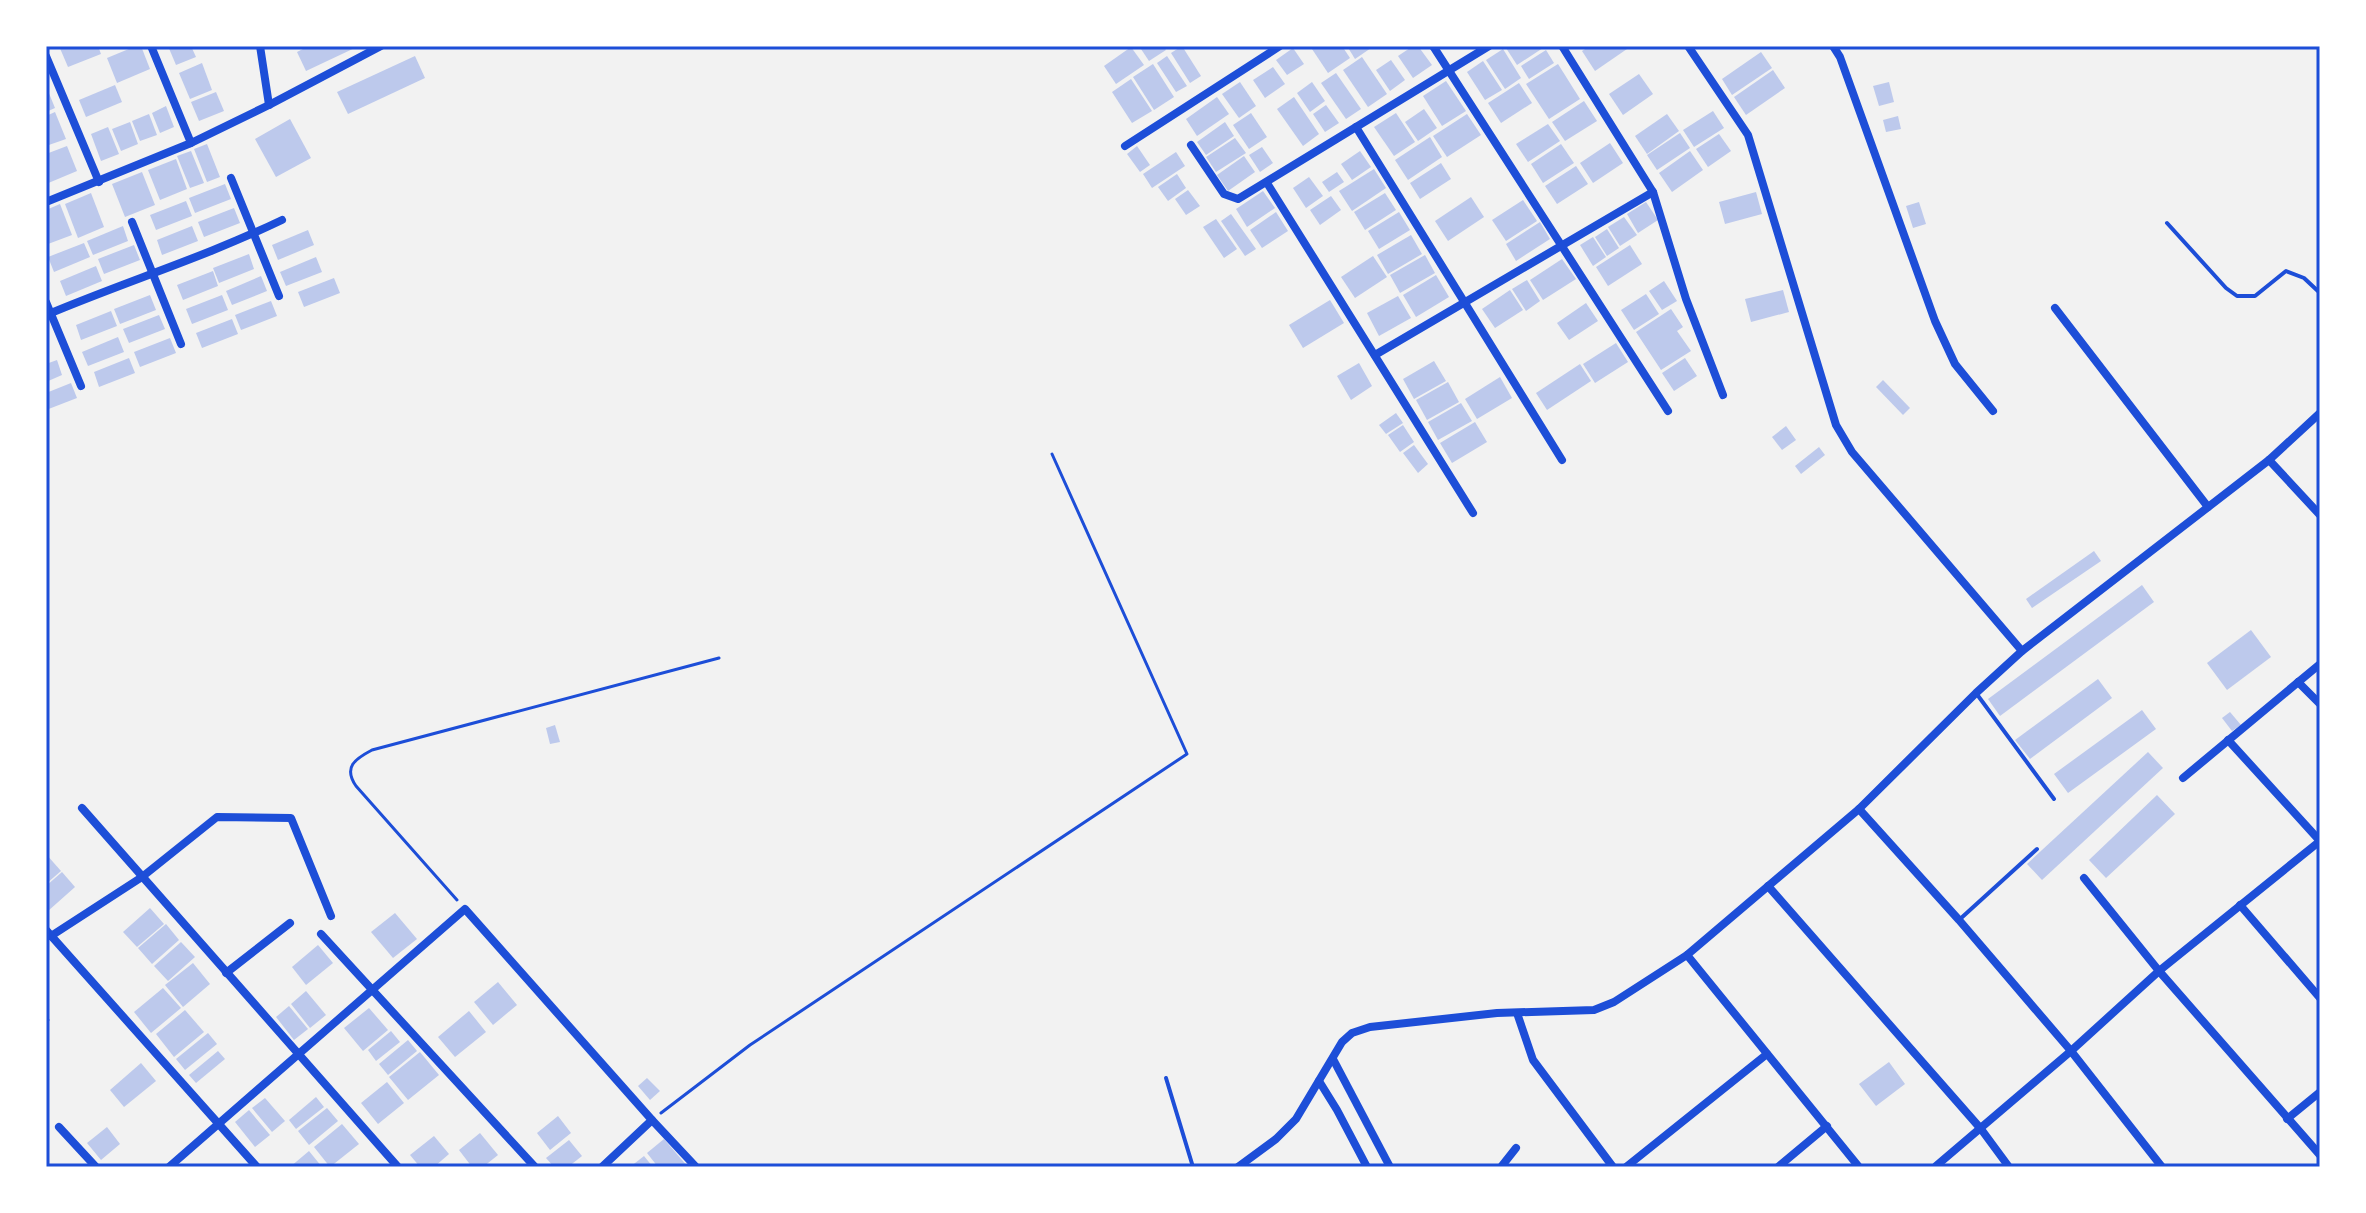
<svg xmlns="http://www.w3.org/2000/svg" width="2366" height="1213" font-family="Signika,sans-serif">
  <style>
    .building { fill: #bdc9ec }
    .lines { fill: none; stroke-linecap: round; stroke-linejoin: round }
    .path { stroke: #1d4ed8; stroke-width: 3 }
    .service { stroke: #1d4ed8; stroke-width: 4 }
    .minor { stroke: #1d4ed8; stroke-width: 8 }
    .neatline { fill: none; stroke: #1d4ed8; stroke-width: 3 }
  </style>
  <rect width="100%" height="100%" fill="#f2f2f2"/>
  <g class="building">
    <polygon points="59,46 98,46 101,54 68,67"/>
    <polygon points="136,46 141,46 150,69 117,83 107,58"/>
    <polygon points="168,46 191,46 196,57 176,65"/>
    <polygon points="309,46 359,46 306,71 297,52"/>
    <polygon points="1139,46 1163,46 1166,50 1149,61"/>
    <polygon points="1182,46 1201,76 1190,83 1171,53"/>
    <polygon points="1310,46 1342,46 1350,58 1328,73"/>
    <polygon points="1347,46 1374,46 1355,59"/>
    <polygon points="1413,46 1418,46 1432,65 1413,78 1398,56"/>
    <polygon points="1509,46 1546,46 1517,65 1506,48"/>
    <polygon points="1590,46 1625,46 1627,49 1595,71 1582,51"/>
    <polygon points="1131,47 1144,65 1116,84 1104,66"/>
    <polygon points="1293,48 1304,64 1287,75 1276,60"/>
    <polygon points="1503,49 1521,78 1505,89 1486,60"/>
    <polygon points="1546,50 1554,63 1529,79 1521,66"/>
    <polygon points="1761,52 1772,68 1732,95 1722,79"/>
    <polygon points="415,56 425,78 348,114 337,92"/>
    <polygon points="1167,56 1187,86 1176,92 1157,63"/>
    <polygon points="1362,57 1387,94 1368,107 1343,70"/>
    <polygon points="1391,60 1405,80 1390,91 1376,70"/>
    <polygon points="1483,61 1502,90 1485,100 1467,72"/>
    <polygon points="202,63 212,90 190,99 179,73"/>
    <polygon points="1153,64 1174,97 1154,110 1133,77"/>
    <polygon points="1558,64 1580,99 1549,119 1526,84"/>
    <polygon points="1273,67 1285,84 1265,98 1253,80"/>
    <polygon points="1773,70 1785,88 1746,115 1734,97"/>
    <polygon points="1336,73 1361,109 1346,119 1321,83"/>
    <polygon points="1639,74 1653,94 1623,115 1609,94"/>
    <polygon points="1131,79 1152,111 1132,123 1112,92"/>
    <polygon points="1446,81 1466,111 1442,126 1423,96"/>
    <polygon points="1240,82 1256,106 1239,118 1222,94"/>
    <polygon points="1312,82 1325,101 1310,112 1297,93"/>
    <polygon points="1889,82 1894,102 1879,106 1873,86"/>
    <polygon points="1519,83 1532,103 1501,123 1488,103"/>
    <polygon points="115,85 122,102 86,117 79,100"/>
    <polygon points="46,86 55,108 46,112"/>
    <polygon points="216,92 224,111 199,121 191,102"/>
    <polygon points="1217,97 1229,114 1197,136 1186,119"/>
    <polygon points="1294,97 1319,134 1303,146 1277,109"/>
    <polygon points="1584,101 1597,121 1565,141 1552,122"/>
    <polygon points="1326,105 1339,123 1325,132 1313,114"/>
    <polygon points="166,106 174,127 160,133 152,113"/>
    <polygon points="1424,109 1437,128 1418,141 1405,122"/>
    <polygon points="1713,111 1724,128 1694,147 1683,130"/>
    <polygon points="55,112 66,139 46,146 46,116"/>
    <polygon points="1251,113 1267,137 1249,149 1233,125"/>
    <polygon points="1396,113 1415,142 1394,156 1374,127"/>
    <polygon points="149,114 157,135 140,141 132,121"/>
    <polygon points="1467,114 1481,135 1447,157 1433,136"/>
    <polygon points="1667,114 1679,131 1647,154 1635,136"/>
    <polygon points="1898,116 1901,129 1886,132 1883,120"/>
    <polygon points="290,119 311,158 276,177 255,139"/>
    <polygon points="130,122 138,144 121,151 112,129"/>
    <polygon points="1225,122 1234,136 1206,155 1197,142"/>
    <polygon points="1548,124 1560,141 1528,162 1516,144"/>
    <polygon points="108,127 119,154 101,161 91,134"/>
    <polygon points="1680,133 1690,148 1657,170 1647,155"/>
    <polygon points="1719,134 1731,151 1708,167 1696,149"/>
    <polygon points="1430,137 1442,157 1408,180 1395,160"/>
    <polygon points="1235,138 1246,153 1216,172 1206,157"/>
    <polygon points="1610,143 1623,163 1593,183 1580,163"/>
    <polygon points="207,144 220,177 207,182 194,149"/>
    <polygon points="1561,144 1574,163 1543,183 1531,164"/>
    <polygon points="67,146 77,171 46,184 46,154"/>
    <polygon points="1137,146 1150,165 1140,172 1127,154"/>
    <polygon points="1262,147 1273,163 1260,172 1249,155"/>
    <polygon points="191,151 204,183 190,188 177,156"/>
    <polygon points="1360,151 1371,167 1352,180 1341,164"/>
    <polygon points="1690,151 1703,170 1672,192 1659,173"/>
    <polygon points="1176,152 1185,166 1152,188 1143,174"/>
    <polygon points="1244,156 1255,172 1228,191 1217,175"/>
    <polygon points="176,159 187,189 160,200 148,170"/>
    <polygon points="1441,163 1451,179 1420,199 1410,183"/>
    <polygon points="1576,166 1588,184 1557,204 1545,186"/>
    <polygon points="1374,169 1386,188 1352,211 1339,191"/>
    <polygon points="142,172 155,205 125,217 112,184"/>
    <polygon points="1337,172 1344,182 1329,192 1322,182"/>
    <polygon points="1177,174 1186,188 1168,201 1158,187"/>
    <polygon points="1309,177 1323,196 1306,208 1293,188"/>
    <polygon points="225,184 231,199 195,213 189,198"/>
    <polygon points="1188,190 1200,206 1186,215 1175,199"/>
    <polygon points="1263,191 1275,208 1247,227 1236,209"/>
    <polygon points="1756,192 1762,214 1725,224 1719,202"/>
    <polygon points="91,193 104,227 78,238 65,204"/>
    <polygon points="1385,193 1396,210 1365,230 1354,212"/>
    <polygon points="1331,196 1341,210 1320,225 1310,210"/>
    <polygon points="1471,197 1484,217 1448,241 1435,221"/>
    <polygon points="1523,200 1537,221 1506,241 1492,220"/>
    <polygon points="186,201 192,216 156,230 150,215"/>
    <polygon points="1646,202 1658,220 1638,233 1627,214"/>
    <polygon points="1919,202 1926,224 1913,228 1906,206"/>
    <polygon points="60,204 72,235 48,244 46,238 46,210"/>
    <polygon points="234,208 240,223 204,237 198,222"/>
    <polygon points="1276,212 1288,231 1262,248 1250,230"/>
    <polygon points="1399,212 1410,230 1379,249 1368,231"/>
    <polygon points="1231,214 1256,249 1245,256 1221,221"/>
    <polygon points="1624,217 1637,235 1620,246 1608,227"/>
    <polygon points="1216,219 1237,249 1224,258 1203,227"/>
    <polygon points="1540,222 1550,239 1516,261 1506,244"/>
    <polygon points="123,226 128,241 93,255 87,241"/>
    <polygon points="192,226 198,241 162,255 157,240"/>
    <polygon points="1607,229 1619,248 1607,256 1595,237"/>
    <polygon points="308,230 314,245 278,260 272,245"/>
    <polygon points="1411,235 1422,254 1388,274 1377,255"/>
    <polygon points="1593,237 1606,257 1593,266 1580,245"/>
    <polygon points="84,243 90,257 54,272 48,257"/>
    <polygon points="134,245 140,260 104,274 98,259"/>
    <polygon points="1630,245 1642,264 1608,286 1596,267"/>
    <polygon points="249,254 254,269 219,283 213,268"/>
    <polygon points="1425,255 1435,273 1400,293 1390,275"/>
    <polygon points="1373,256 1387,277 1355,298 1341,277"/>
    <polygon points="316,257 322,272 286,286 280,272"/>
    <polygon points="1562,259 1576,279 1543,300 1530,280"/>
    <polygon points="96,266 102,281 66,296 60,281"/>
    <polygon points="213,271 218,286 183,300 177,285"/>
    <polygon points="1436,275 1449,297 1416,317 1403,295"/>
    <polygon points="261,276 267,291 232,305 226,291"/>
    <polygon points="334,278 340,293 304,307 298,292"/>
    <polygon points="1527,280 1540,301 1526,311 1512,289"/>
    <polygon points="1664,281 1677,301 1662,310 1649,291"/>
    <polygon points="1510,290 1523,310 1495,328 1482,309"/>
    <polygon points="1783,290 1789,312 1751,322 1745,299"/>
    <polygon points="1646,294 1659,314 1634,330 1621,310"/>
    <polygon points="150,295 156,310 120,324 114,309"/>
    <polygon points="222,295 228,310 192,324 186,309"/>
    <polygon points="1398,296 1411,318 1379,336 1367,313"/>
    <polygon points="1330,300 1344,323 1303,348 1289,325"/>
    <polygon points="271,301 277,316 241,330 235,315"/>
    <polygon points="1586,303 1598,321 1569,340 1557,323"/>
    <polygon points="1671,309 1683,327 1677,331 1691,351 1661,370 1636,332"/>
    <polygon points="111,311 117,326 81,340 76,325"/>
    <polygon points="159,315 165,329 129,343 123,329"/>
    <polygon points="232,319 238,334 202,348 196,333"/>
    <polygon points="118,337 124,352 88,366 82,352"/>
    <polygon points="170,338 176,353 140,367 134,352"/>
    <polygon points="1616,343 1628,362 1595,383 1583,364"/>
    <polygon points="129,358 135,373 99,387 94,372"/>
    <polygon points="1685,358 1697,376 1674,391 1662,373"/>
    <polygon points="57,360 62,375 46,382 46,364"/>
    <polygon points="1434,361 1446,381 1414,399 1403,379"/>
    <polygon points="1359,363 1372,386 1351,400 1337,376"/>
    <polygon points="1580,364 1591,381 1547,410 1536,393"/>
    <polygon points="1500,377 1512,398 1477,419 1465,399"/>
    <polygon points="1883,380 1910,408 1903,415 1876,387"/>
    <polygon points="1448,382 1459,402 1427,420 1416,400"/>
    <polygon points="71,383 77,398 46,410 46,393"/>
    <polygon points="1461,403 1472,421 1438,440 1428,422"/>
    <polygon points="1396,413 1403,423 1386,434 1379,425"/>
    <polygon points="1475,422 1487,442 1452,463 1440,443"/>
    <polygon points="1403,425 1414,442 1400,452 1388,435"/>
    <polygon points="1786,426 1796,440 1782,450 1772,437"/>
    <polygon points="1414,445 1428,464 1418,473 1403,453"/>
    <polygon points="1819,447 1825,455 1801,474 1795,466"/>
    <polygon points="2094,551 2101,561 2032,608 2026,599"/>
    <polygon points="2142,585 2154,602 2000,716 1988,699"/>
    <polygon points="2251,630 2271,657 2227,690 2207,663"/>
    <polygon points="2098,679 2112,698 2030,759 2015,740"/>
    <polygon points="2142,710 2156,729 2068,793 2054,774"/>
    <polygon points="2230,712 2241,725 2232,731 2222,718"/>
    <polygon points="555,725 560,742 550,744 546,728"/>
    <polygon points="2148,752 2163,768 2042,880 2027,864"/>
    <polygon points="2157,795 2175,814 2106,878 2089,860"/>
    <polygon points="46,854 61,871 46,884"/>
    <polygon points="62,872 75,887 48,911 46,909 46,886"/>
    <polygon points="150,908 164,924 137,947 123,932"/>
    <polygon points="395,913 417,939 393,958 371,932"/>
    <polygon points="166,924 179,940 152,964 138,948"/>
    <polygon points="181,942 195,957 168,981 154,966"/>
    <polygon points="318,945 333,963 306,985 292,967"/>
    <polygon points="193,963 210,984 183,1007 165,985"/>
    <polygon points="498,982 517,1005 493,1025 474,1002"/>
    <polygon points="163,988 181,1008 151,1033 134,1012"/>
    <polygon points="306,991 326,1015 310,1028 291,1004"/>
    <polygon points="289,1006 308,1029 294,1040 276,1017"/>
    <polygon points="369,1008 388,1030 363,1051 344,1028"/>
    <polygon points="185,1010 204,1032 174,1057 156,1034"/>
    <polygon points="469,1011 486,1032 455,1057 438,1037"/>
    <polygon points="391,1031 400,1042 376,1061 368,1050"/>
    <polygon points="208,1033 217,1044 185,1070 176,1059"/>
    <polygon points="408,1040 417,1051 388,1075 379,1064"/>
    <polygon points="218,1051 225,1059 196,1083 189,1075"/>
    <polygon points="420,1052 439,1075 408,1100 389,1077"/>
    <polygon points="1889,1062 1905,1084 1876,1106 1859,1084"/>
    <polygon points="141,1063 156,1081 124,1107 110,1090"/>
    <polygon points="647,1078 660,1091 650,1100 638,1086"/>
    <polygon points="387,1082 404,1103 378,1124 361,1103"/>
    <polygon points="316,1097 324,1107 296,1129 289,1120"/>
    <polygon points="265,1098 285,1121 272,1132 252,1108"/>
    <polygon points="327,1108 338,1121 309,1145 298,1131"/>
    <polygon points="249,1110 270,1135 255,1147 235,1122"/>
    <polygon points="558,1116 571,1133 550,1150 537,1133"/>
    <polygon points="342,1124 359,1144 330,1167 314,1147"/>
    <polygon points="107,1127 120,1144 101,1160 87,1143"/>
    <polygon points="480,1133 498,1155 483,1167 472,1167 459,1150"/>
    <polygon points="434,1136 449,1154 434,1167 420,1167 410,1155"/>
    <polygon points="664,1139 688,1167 658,1167 647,1153"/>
    <polygon points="569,1140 582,1156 568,1167 554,1167 546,1158"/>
    <polygon points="309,1151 322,1167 290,1167"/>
    <polygon points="644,1156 653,1167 630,1167"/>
  </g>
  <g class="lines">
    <g class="path">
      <path d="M 457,900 L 356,786 C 343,767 355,759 372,750 L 719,658"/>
      <polyline points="46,1022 48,1020"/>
      <polyline points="661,1113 750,1045 1187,754 1052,454"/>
    </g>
    <g class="service">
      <polyline points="2167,223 2226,288 2237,296 2255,296 2286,271 2304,278 2320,293"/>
      <polyline points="1976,693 2054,799"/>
      <polyline points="1959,920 2037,849"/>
      <polyline points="1166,1078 1193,1167"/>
    </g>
    <g class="minor">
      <polyline points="260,46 269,105"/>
      <polyline points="1433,46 1668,411"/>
      <polyline points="1562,46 1653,192 1686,299 1723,395"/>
      <polyline points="1688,46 1748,135 1836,425 1852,452 2022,651"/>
      <polyline points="1833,46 1840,57 1935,321 1955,364 1993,411"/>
      <polyline points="46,56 99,182"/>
      <polyline points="1356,127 1562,460"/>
      <polyline points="191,143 269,105 381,46"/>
      <polyline points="1191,145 1224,194 1238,199 1489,46"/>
      <polyline points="1125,146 1280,46"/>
      <polyline points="231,178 279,296"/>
      <polyline points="1267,183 1473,513"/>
      <polyline points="46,202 191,143 151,46"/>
      <polyline points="132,222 181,344"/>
      <polyline points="46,302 81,386"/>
      <polyline points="2055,308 2208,507"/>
      <path d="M 46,315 C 124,282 205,257 282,220"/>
      <polyline points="1375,355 1653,192"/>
      <polyline points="2269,460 2320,515"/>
      <polyline points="2298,682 2320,704"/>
      <polyline points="2228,740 2320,841"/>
      <polyline points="2183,778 2320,664"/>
      <polyline points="82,808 398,1167"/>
      <polyline points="1859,809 1959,920 2071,1051 2162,1167"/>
      <polyline points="2084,878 2159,971 2320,1155"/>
      <polyline points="1768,886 1981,1129 2009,1167"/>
      <polyline points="2240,905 2320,998"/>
      <polyline points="46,930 257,1167"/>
      <polyline points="321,934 535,1167"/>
      <polyline points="51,936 142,877 217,817 291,818 331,916"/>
      <polyline points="1687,955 1859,1167"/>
      <polyline points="226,973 290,923"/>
      <polyline points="1517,1013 1533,1060 1613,1167"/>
      <polyline points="1333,1059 1390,1167"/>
      <polyline points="1319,1081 1337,1110 1367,1167"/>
      <polyline points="2287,1119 2320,1092"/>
      <polyline points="59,1127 96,1167"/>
      <polyline points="1936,1166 2071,1051 2159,971 2320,841"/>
      <polyline points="169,1167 465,909 652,1120 696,1167"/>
      <polyline points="602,1167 652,1120"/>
      <polyline points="1238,1167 1276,1139 1296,1119 1342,1042 1352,1033 1370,1027 1497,1013 1594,1010 1614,1002 1687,955 1859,809 1976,693 2022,651 2269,460 2320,413"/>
      <polyline points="1501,1167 1516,1148"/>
      <polyline points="1626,1167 1767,1054"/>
      <polyline points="1778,1167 1827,1126"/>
    </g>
  </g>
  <rect width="2366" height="1213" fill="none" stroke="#ffffff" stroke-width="96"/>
  <rect x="48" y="48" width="2270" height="1117" class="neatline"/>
</svg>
